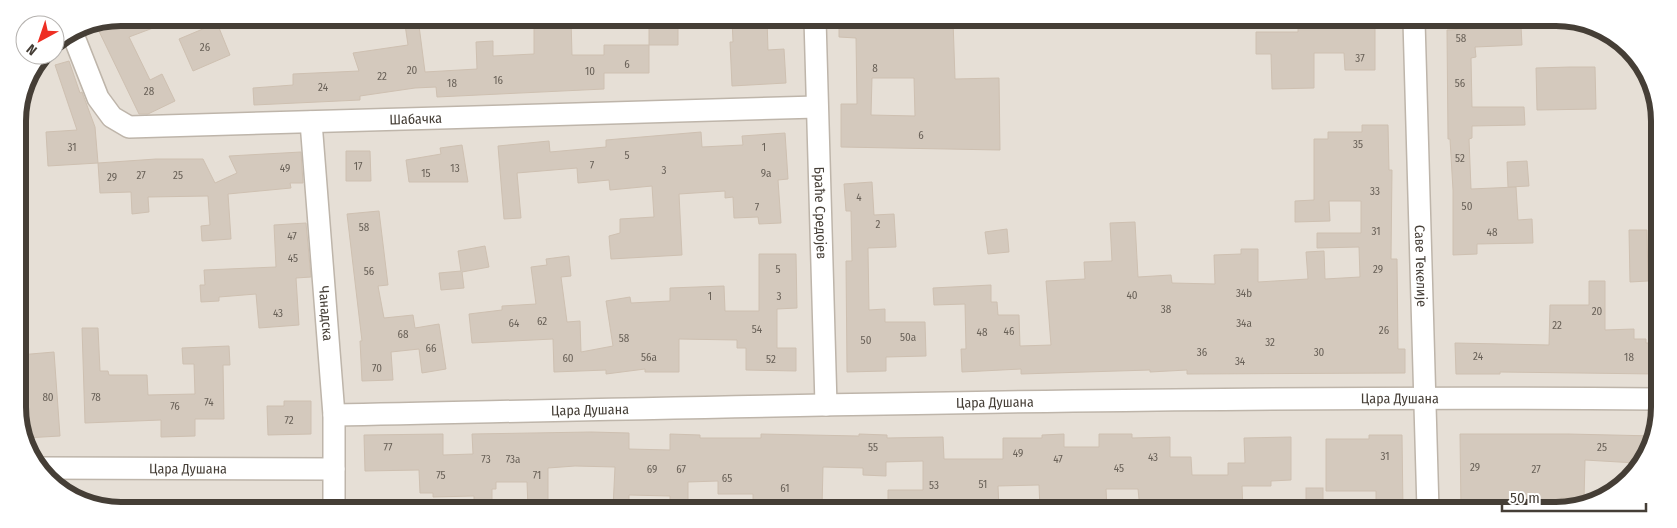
<svg xmlns="http://www.w3.org/2000/svg" width="1677" height="528" font-family="'Fira Sans Condensed',sans-serif">
  <style>
    .residential { fill: #e6dfd6 }
    .building { fill: #d4c9bd; stroke: #cec0b1; fill-rule: evenodd }
    .lines { fill: none; stroke-linecap: round; stroke-linejoin: round }
    .minor-casing { stroke: #beb5aa; stroke-width: 24 }
    .minor { stroke: #fff; stroke-width: 21 }
    .labels { text-anchor: middle; stroke-width: 4; stroke-linejoin: round; paint-order: stroke }
    .number-label { font-size: 11px; fill: #696158 }
    .street-label { font-size: 14px; fill: #453e36; stroke: #fff }
    .rim { fill: none; stroke: #453e36; stroke-width: 6 }
  </style>
  <rect width="100%" height="100%" fill="#f3eee7"/>
  <polygon class="residential" points="121,18 1583,21 1634,53 1658,101 1656,434 1619,489 1562,510 94,507 43,475 19,427 18,115 26,81 43,55 55,55 55,43 82,25"/>
  <g class="building">
    <polygon points="121,18 177,18 177,19 129,37 150,80 162,74 175,101 148,114 139,114 95,23"/>
    <polygon points="404,18 418,18 425,72 477,69 476,42 493,41 493,56 534,54 534,19 571,19 572,55 604,55 604,45 649,45 649,73 604,73 604,89 437,97 436,87 415,88 360,96 360,100 254,105 253,88 293,85 293,74 359,71 353,53 408,45"/>
    <polygon points="654,19 678,19 678,45 649,45 649,28 654,28"/>
    <polygon points="732,19 767,19 768,50 784,49 786,83 732,86 730,42 733,42"/>
    <path d="M 839,19 L 953,20 L 955,79 L 999,78 L 1000,150 L 841,147 L 841,104 L 857,104 L 856,38 L 839,37 ZM 872,78 L 914,78 L 915,116 L 871,115 Z"/>
    <polygon points="1298,20 1375,21 1375,70 1345,70 1344,53 1314,53 1314,88 1272,89 1271,54 1256,54 1256,32 1298,32"/>
    <polygon points="217,23 230,55 193,71 179,39"/>
    <polygon points="1521,26 1522,45 1475,47 1476,57 1471,58 1472,107 1524,107 1525,125 1472,126 1472,138 1469,139 1471,189 1516,187 1518,220 1532,219 1533,243 1477,244 1477,254 1453,255 1453,190 1450,139 1448,139 1447,30"/>
    <polygon points="69,61 80,93 82,92 95,127 98,163 48,166 46,132 77,130 55,65"/>
    <polygon points="1570,67 1595,67 1596,109 1537,110 1536,68"/>
    <polygon points="1362,125 1388,125 1389,170 1392,170 1391,259 1397,259 1398,349 1405,349 1405,373 1187,374 1187,370 1150,372 1150,370 1021,374 1021,369 962,372 961,349 966,349 965,304 934,305 933,288 991,285 991,302 997,302 998,315 1019,315 1020,346 1051,345 1046,281 1085,279 1084,262 1112,261 1110,223 1135,222 1138,277 1171,275 1172,283 1215,284 1214,255 1241,254 1241,249 1258,249 1258,282 1308,279 1306,252 1324,251 1325,279 1360,277 1359,247 1317,248 1317,233 1361,233 1361,201 1329,201 1330,221 1295,222 1295,201 1314,200 1314,139 1328,139 1328,132 1362,132"/>
    <polygon points="701,132 702,147 743,145 742,136 785,133 788,179 778,180 781,223 759,224 758,217 734,218 733,197 725,198 725,191 679,194 682,255 611,259 609,236 620,233 620,219 654,217 652,186 610,190 609,180 578,183 577,168 517,173 521,218 504,219 498,146 549,141 550,152 606,147 606,140"/>
    <polygon points="462,145 468,182 409,182 406,160 441,154 440,148"/>
    <polygon points="346,151 370,151 371,181 346,181"/>
    <polygon points="301,152 303,183 290,183 291,188 228,194 231,239 202,241 201,226 210,225 208,196 148,197 149,212 132,214 131,192 100,193 98,163 156,159 203,159 215,183 237,173 229,156"/>
    <polygon points="1527,161 1529,186 1508,187 1507,162"/>
    <polygon points="872,182 874,215 894,214 896,247 868,248 869,310 885,309 885,322 925,322 926,356 886,357 886,371 847,372 846,261 852,261 851,211 846,211 844,184"/>
    <polygon points="379,211 388,285 378,286 384,318 413,315 415,328 439,324 446,369 422,373 419,349 391,352 393,380 362,381 360,341 362,341 347,214"/>
    <polygon points="306,223 311,277 296,278 299,325 259,328 256,294 219,297 219,301 201,302 200,285 205,285 204,270 276,267 274,225"/>
    <polygon points="1007,229 1009,252 988,254 985,232"/>
    <polygon points="1629,230 1647,230 1648,281 1630,282"/>
    <polygon points="485,246 489,267 462,272 464,288 441,290 439,273 461,271 458,251"/>
    <polygon points="759,254 796,254 797,308 777,309 777,348 796,348 796,371 746,370 746,348 737,348 737,340 679,339 679,372 645,372 645,369 606,374 606,370 554,372 553,339 472,343 469,314 502,310 502,306 536,304 531,267 547,265 546,259 569,256 571,276 561,277 567,322 580,321 581,352 613,346 606,301 630,297 631,303 670,301 670,288 724,286 725,311 759,311"/>
    <polygon points="1589,281 1605,281 1605,330 1634,329 1634,339 1646,339 1646,343 1656,343 1656,374 1500,372 1500,374 1456,374 1455,343 1549,345 1550,305 1589,305"/>
    <polygon points="82,328 98,328 100,371 108,371 109,375 147,375 148,395 195,394 194,364 183,364 182,348 229,346 230,365 223,365 224,419 195,419 195,436 161,437 161,420 85,423"/>
    <polygon points="54,352 60,436 25,438 19,427 19,355"/>
    <polygon points="284,401 311,401 311,434 268,435 267,406 284,406"/>
    <polygon points="591,432 629,433 629,449 670,450 670,434 700,435 700,438 761,438 761,434 859,436 859,434 887,435 887,438 943,437 944,459 1003,459 1003,438 1042,438 1042,435 1064,434 1064,447 1099,447 1099,434 1132,434 1132,438 1170,437 1170,457 1191,457 1192,475 1228,475 1228,463 1245,463 1244,438 1291,437 1291,480 1271,481 1271,486 1242,486 1243,510 1192,509 1192,507 1140,509 1138,489 1106,489 1107,509 1040,509 1039,485 998,486 999,509 888,509 888,490 923,490 923,461 886,462 886,476 863,475 863,468 823,467 822,508 753,508 753,494 718,494 718,481 688,482 688,504 670,504 670,496 629,495 629,508 613,508 615,467 575,466 548,468 548,508 528,508 527,482 496,482 496,489 492,489 492,508 474,508 474,496 433,497 433,493 420,493 419,470 365,471 364,435 443,434 443,455 473,454 472,434"/>
    <polygon points="1460,434 1568,434 1655,436 1636,463 1585,460 1584,499 1561,498 1561,503 1483,502 1483,510 1461,510"/>
    <polygon points="1369,435 1402,435 1403,510 1376,510 1376,491 1326,491 1326,439 1369,439"/>
    <rect x="1306" y="488" width="17" height="21"/>
  </g>
  <g class="lines">
    <defs>
      <g id="minor">
        <path id="s1" d="M 815,19 L 826,405"/>
        <path id="s2" d="M 1414,21 L 1428,510"/>
        <path id="s3" d="M 72,32 L 98,98 L 112,117 L 129,127 L 817,107"/>
        <path id="s4" d="M 311,122 L 334,415 L 334,507"/>
        <path id="s5" d="M 334,415 C 775,406 1215,395 1656,399"/>
        <path id="s6" d="M 40,468 L 334,469"/>
      </g>
    </defs>
    <use href="#minor" class="minor-casing"/>
    <use href="#minor" class="minor"/>
  </g>
  <g class="labels">
    <g class="number-label">
      <text x="1461" y="42">58</text>
      <text x="205" y="51">26</text>
      <text x="1360" y="62">37</text>
      <text x="627" y="68">6</text>
      <text x="875" y="72">8</text>
      <text x="412" y="74">20</text>
      <text x="590" y="75">10</text>
      <text x="382" y="80">22</text>
      <text x="498" y="84">16</text>
      <text x="452" y="87">18</text>
      <text x="1460" y="87">56</text>
      <text x="323" y="91">24</text>
      <text x="149" y="95">28</text>
      <text x="921" y="139">6</text>
      <text x="1358" y="148">35</text>
      <text x="72" y="151">31</text>
      <text x="764" y="151">1</text>
      <text x="627" y="159">5</text>
      <text x="1460" y="162">52</text>
      <text x="592" y="169">7</text>
      <text x="358" y="170">17</text>
      <text x="285" y="172">49</text>
      <text x="455" y="172">13</text>
      <text x="664" y="174">3</text>
      <text x="426" y="177">15</text>
      <text x="766" y="177">9a</text>
      <text x="141" y="179">27</text>
      <text x="178" y="179">25</text>
      <text x="112" y="181">29</text>
      <text x="1375" y="195">33</text>
      <text x="859" y="201">4</text>
      <text x="1467" y="210">50</text>
      <text x="757" y="211">7</text>
      <text x="878" y="228">2</text>
      <text x="364" y="231">58</text>
      <text x="1376" y="235">31</text>
      <text x="1492" y="236">48</text>
      <text x="292" y="240">47</text>
      <text x="293" y="262">45</text>
      <text x="778" y="273">5</text>
      <text x="1378" y="273">29</text>
      <text x="369" y="275">56</text>
      <text x="1244" y="297">34b</text>
      <text x="1132" y="299">40</text>
      <text x="710" y="300">1</text>
      <text x="779" y="300">3</text>
      <text x="1166" y="313">38</text>
      <text x="1597" y="315">20</text>
      <text x="278" y="317">43</text>
      <text x="542" y="325">62</text>
      <text x="514" y="327">64</text>
      <text x="1244" y="327">34a</text>
      <text x="1557" y="329">22</text>
      <text x="757" y="333">54</text>
      <text x="1384" y="334">26</text>
      <text x="1009" y="335">46</text>
      <text x="982" y="336">48</text>
      <text x="403" y="338">68</text>
      <text x="908" y="341">50a</text>
      <text x="624" y="342">58</text>
      <text x="866" y="344">50</text>
      <text x="1270" y="346">32</text>
      <text x="431" y="352">66</text>
      <text x="1202" y="356">36</text>
      <text x="1319" y="356">30</text>
      <text x="1478" y="360">24</text>
      <text x="649" y="361">56a</text>
      <text x="1629" y="361">18</text>
      <text x="568" y="362">60</text>
      <text x="771" y="363">52</text>
      <text x="1240" y="365">34</text>
      <text x="377" y="372">70</text>
      <text x="48" y="401">80</text>
      <text x="96" y="401">78</text>
      <text x="209" y="406">74</text>
      <text x="175" y="410">76</text>
      <text x="289" y="424">72</text>
      <text x="388" y="451">77</text>
      <text x="873" y="451">55</text>
      <text x="1602" y="451">25</text>
      <text x="1018" y="457">49</text>
      <text x="1385" y="460">31</text>
      <text x="1153" y="461">43</text>
      <text x="486" y="463">73</text>
      <text x="513" y="463">73a</text>
      <text x="1058" y="463">47</text>
      <text x="1475" y="471">29</text>
      <text x="1119" y="472">45</text>
      <text x="652" y="473">69</text>
      <text x="681" y="473">67</text>
      <text x="1536" y="473">27</text>
      <text x="441" y="479">75</text>
      <text x="537" y="479">71</text>
      <text x="727" y="482">65</text>
      <text x="983" y="488">51</text>
      <text x="934" y="489">53</text>
      <text x="785" y="492">61</text>
    </g>
    <g class="street-label">
      <text dy="5" stroke="none"><textPath href="#s3" startOffset="401">Шабачка</textPath></text>
      <text dy="5" stroke="none"><textPath href="#s1" startOffset="194">Браће Средојев</textPath></text>
      <text dy="5" stroke="none"><textPath href="#s2" startOffset="245">Саве Текелије</textPath></text>
      <text dy="5" stroke="none"><textPath href="#s4" startOffset="192">Чанадска</textPath></text>
      <text dy="5" stroke="none"><textPath href="#s5" startOffset="1066">Цара Душана</textPath></text>
      <text dy="5" stroke="none"><textPath href="#s5" startOffset="661">Цара Душана</textPath></text>
      <text dy="5" stroke="none"><textPath href="#s5" startOffset="256">Цара Душана</textPath></text>
      <text dy="5" stroke="none"><textPath href="#s6" startOffset="148">Цара Душана</textPath></text>
    </g>
  </g>
  <path d="M0 0H1677V528H0ZM121 26H1556A95 95 0 0 1 1651 121V407A95 95 0 0 1 1556 502H121A95 95 0 0 1 26 407V121A95 95 0 0 1 121 26Z" fill="#fff" fill-rule="evenodd"/>
  <path class="rim" d="M121 26H1556A95 95 0 0 1 1651 121V407A95 95 0 0 1 1556 502H121A95 95 0 0 1 26 407V121A95 95 0 0 1 121 26Z"/>
  <g transform="translate(40 40) rotate(220)"><circle r="24" fill="#ffffff" stroke="#b5b2af"/>
  <path d="M0-4L9 19L0 12L-9 19Z" fill="#ee2e23"/>
  <text y="-8" font-size="14" font-weight="bold" text-anchor="middle" fill="#453e36">N</text>
  </g>
  <path d="M1502 503v8h144v-8" fill="none" stroke="#453e36" stroke-width="2.5"/>
  <text x="1510" y="503" font-size="15" fill="#453e36" stroke="#ffffff" stroke-width="4" paint-order="stroke">50 m</text>
</svg>
